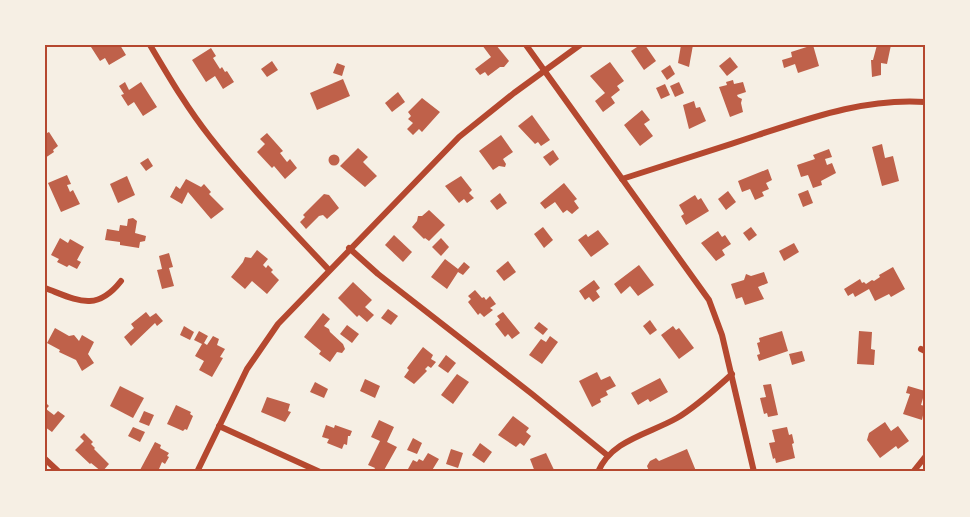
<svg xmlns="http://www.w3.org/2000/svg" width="970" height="517" font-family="'PT Sans',sans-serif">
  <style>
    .building { fill: #bf614a }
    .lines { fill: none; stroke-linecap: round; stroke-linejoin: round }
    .minor { stroke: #b5482f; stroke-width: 6 }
    .neatline { fill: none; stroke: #b5482f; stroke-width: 2 }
  </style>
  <rect width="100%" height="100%" fill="#f6efe4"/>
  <g class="building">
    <polygon points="95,45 120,45 126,55 109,65 105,58 100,61 91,47"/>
    <polygon points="482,45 496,45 509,61 504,67 500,67 488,76 485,72 480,75 475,69 491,57"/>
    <polygon points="640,45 645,45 656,61 644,70 631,51"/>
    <polygon points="681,45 693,45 689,67 678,63"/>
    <polygon points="813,45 819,66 798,73 795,64 784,68 782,60 792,57 791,52"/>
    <polygon points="877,45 891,45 887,64 881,63 881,75 872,77 871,60 873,60"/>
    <polygon points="211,48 216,56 213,58 220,69 222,67 225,72 227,71 234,82 223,89 215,76 206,82 192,60"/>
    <polygon points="730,57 738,67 727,76 719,66"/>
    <polygon points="272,61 278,70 267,77 261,69"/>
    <polygon points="610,62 624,81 617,86 620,90 611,97 615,103 603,112 595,101 605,93 590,76"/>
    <polygon points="337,63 345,66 342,76 333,73"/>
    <polygon points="670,65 675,74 667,80 661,71"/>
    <polygon points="343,79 350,96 317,110 310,93"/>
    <polygon points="733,80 734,84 743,82 746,92 737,95 738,97 742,99 741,103 743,112 730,117 719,87 727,85 726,82"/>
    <polygon points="125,82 129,90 141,82 157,107 143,116 134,102 128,106 121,95 124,94 119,86"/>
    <polygon points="679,82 684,93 675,97 670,86"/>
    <polygon points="665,84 670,95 661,99 656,88"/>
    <polygon points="398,92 405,102 392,112 385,103"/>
    <polygon points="422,98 440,112 422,132 419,129 413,135 407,129 413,123 408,119 411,116 408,112"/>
    <polygon points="694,101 696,108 700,107 706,121 689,129 683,105"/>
    <polygon points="642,110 650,120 644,124 653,136 640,146 624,125"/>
    <polygon points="532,115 550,140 541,146 538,142 535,144 518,126"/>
    <polygon points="49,132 58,146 53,150 54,152 45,158 45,134"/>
    <polygon points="267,133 283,151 280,153 287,162 290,159 297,168 285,179 274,166 272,168 257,152 265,144 260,139"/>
    <polygon points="501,135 513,152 503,159 506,164 505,167 499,166 493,170 479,151"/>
    <polygon points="882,144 885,158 893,156 899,181 882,186 872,147"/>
    <polygon points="358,148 368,157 363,162 377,176 365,187 340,166"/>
    <polygon points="829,149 832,157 825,159 827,165 832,163 836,173 821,181 822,185 813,188 808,175 801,177 797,165 815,159 813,155"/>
    <polygon points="553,150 559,159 550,166 543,157"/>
    <circle cx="334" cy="160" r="5.5"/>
    <polygon points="148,158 153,166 146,171 140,163"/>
    <polygon points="768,169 772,180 766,183 769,189 762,192 764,196 755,200 750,189 742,192 738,181"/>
    <polygon points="67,175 71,184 67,185 70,192 73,190 80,204 61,212 48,183"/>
    <polygon points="127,176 135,195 118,203 110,184"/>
    <polygon points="461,176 472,190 469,193 474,198 467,203 464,199 459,203 445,186"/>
    <polygon points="186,179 201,187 204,184 211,192 209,194 224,209 211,219 188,192 182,204 170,197 176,186 180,189"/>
    <polygon points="564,183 577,199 574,201 579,208 572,214 567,210 563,213 555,202 545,209 540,203"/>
    <polygon points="808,190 813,203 803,207 798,194"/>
    <polygon points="728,191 736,202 726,210 718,199"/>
    <polygon points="500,193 507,203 497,210 490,201"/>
    <polygon points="324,194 329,195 339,208 327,219 323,215 319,216 306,229 300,222 305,217 303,215"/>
    <polygon points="695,195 698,200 701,198 709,211 686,225 681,216 684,214 679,205"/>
    <polygon points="429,210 445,225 429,241 425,238 424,239 412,227 417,221 418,216 422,216"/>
    <polygon points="133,218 137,221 135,233 146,236 145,241 140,242 139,248 120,245 120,242 105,240 107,229 119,231 120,225 127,226 128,219"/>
    <polygon points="543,227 553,240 544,248 534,234"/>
    <polygon points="751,227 757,235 749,241 743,233"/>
    <polygon points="598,230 609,244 591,257 578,240 586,234 588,237"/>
    <polygon points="718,231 722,237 725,235 731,244 722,250 725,255 716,261 701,243"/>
    <polygon points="394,235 412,252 403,262 385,245"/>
    <polygon points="60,238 68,243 70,239 84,247 77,260 81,262 77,269 69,265 67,267 57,262 59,259 51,255"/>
    <polygon points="441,238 449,247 441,256 432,247"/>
    <polygon points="794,243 799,252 784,261 779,251"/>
    <polygon points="257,250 268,259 263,265 266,268 268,265 273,270 271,272 279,280 267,294 252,281 245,289 231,277 243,262 245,257 251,258"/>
    <polygon points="169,253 173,267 169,268 174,286 162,289 157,270 162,269 159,256"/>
    <polygon points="445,259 458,269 464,262 470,267 463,275 458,272 447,289 431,277"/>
    <polygon points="508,261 516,272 504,281 496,271"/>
    <polygon points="639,265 654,285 638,296 630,286 621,294 614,284"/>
    <polygon points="893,267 905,289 891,297 889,294 875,301 869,289 855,297 853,293 848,296 844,289 860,279 862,283 864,282 866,284 872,280 874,281 880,277 879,275"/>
    <polygon points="764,272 768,283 758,287 764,299 745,305 742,297 736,299 731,284 744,280 746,274 751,276"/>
    <polygon points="594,280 600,288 596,291 600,297 593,302 589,297 585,300 579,291"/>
    <polygon points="353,282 372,300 365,307 374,315 367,322 359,315 357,317 338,298"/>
    <polygon points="475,290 482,298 484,297 486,300 490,296 496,304 490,308 493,310 484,317 480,313 478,315 468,302 471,299 468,296"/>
    <polygon points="388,309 398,316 391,325 381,318"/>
    <polygon points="146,312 150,317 156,313 163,321 157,326 155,323 131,346 124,337 134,328 131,324"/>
    <polygon points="503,312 520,333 512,339 508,334 505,337 495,324 500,320 497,316"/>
    <polygon points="323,313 330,319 324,326 329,329 330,332 343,344 345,349 342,353 337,352 330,362 319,354 321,351 304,337"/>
    <polygon points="650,320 657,330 650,335 643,326"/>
    <polygon points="539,322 548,329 543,335 534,328"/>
    <polygon points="347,325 359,334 352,343 340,334"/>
    <polygon points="184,326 194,332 190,340 180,335"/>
    <polygon points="673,326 676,330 679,328 694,348 679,359 661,335"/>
    <polygon points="55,328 69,336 74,335 79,341 82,335 94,342 88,354 94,363 82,371 76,360 59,352 60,350 47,343"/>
    <polygon points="199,331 208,336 204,343 207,345 213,336 219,339 217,345 225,349 220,357 223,358 212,377 199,370 204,361 195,356 202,344 194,340"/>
    <polygon points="782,331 788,351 759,361 757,355 760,354 757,343 760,342 759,338"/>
    <polygon points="859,331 872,332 871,349 875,350 874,365 857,364"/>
    <polygon points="550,336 558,342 542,364 529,355 541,339 546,342"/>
    <polygon points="423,347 433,355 431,359 436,362 431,368 428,366 425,369 427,371 414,384 404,377 409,370 407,368"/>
    <polygon points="802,351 805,361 792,365 789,354"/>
    <polygon points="446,355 456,363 448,373 438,366"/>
    <polygon points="597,372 601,380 610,376 616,386 606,391 608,395 600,399 601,402 592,407 579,381"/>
    <polygon points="457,374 469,382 453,404 441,395"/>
    <polygon points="660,378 668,392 650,402 648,399 638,405 631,393"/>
    <polygon points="365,379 380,386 375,398 360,391"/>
    <polygon points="315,382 328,389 324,398 310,392"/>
    <polygon points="771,384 778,415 768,417 767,413 764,414 760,398 766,397 763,385"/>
    <polygon points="120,386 144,398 133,418 110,406"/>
    <polygon points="908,386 925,391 921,405 925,406 922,420 903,414 910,394 906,393"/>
    <polygon points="267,397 290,404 288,411 291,412 285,422 261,412"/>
    <polygon points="45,402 49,406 46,409 54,415 58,411 65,416 52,432 45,427"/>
    <polygon points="176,405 191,412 190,414 193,416 187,430 185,429 183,431 167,424"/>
    <polygon points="144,411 154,415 149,426 139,422"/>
    <polygon points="513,416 529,428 526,432 531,436 524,446 520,443 516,447 498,435"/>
    <polygon points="379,420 394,427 387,442 397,447 383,472 374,470 375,468 368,465 380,441 371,437"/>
    <polygon points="885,422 891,431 898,426 909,441 898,449 896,446 880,458 867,440 869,433"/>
    <polygon points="326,425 334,428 335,425 352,431 350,436 348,436 347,445 344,444 342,449 327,443 329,439 322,437"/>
    <polygon points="133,427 145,432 140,442 128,436"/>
    <polygon points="787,427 789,435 792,434 794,443 792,444 795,458 776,463 775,458 773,459 769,443 775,442 772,430"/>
    <polygon points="84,433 93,442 91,444 95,448 94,449 109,464 102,472 91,463 90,464 75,450 84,441 80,437"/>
    <polygon points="413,438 422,443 417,454 407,450"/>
    <polygon points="155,442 161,445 160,448 169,453 167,456 169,457 165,464 162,462 159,469 161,470 160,472 150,470 144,472 140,470"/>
    <polygon points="480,443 492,452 484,463 472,455"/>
    <polygon points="451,449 463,453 458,468 446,464"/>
    <polygon points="687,449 696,471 649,471 647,466 650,461 656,458 659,461"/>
    <polygon points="428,453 439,459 431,472 409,472 408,469 413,460 417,462 419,459 423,461"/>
    <polygon points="546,453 555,472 535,472 530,459"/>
  </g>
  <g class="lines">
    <g class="minor">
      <path d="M 150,45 C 169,77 187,108 210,137 C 247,184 289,227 329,270"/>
      <polyline points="526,45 709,300 722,335 754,472"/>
      <path d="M 622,179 C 668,164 713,150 758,135 C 813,117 867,98 925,102"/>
      <polyline points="349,248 378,274 532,394 607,455"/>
      <path d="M 45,288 C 77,300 96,313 121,281"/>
      <polyline points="921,349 925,351"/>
      <polyline points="219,426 320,472"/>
      <polyline points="45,459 59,472"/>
      <polyline points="197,472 247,369 278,324 459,137 514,93 580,45"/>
      <path d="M 598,472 C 611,440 649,434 677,418 C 697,406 714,390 732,374"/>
      <polyline points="913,472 925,457"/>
    </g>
  </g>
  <rect width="970" height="517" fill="none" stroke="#f6efe4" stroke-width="93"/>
  <rect x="46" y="46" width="878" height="424" class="neatline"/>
</svg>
